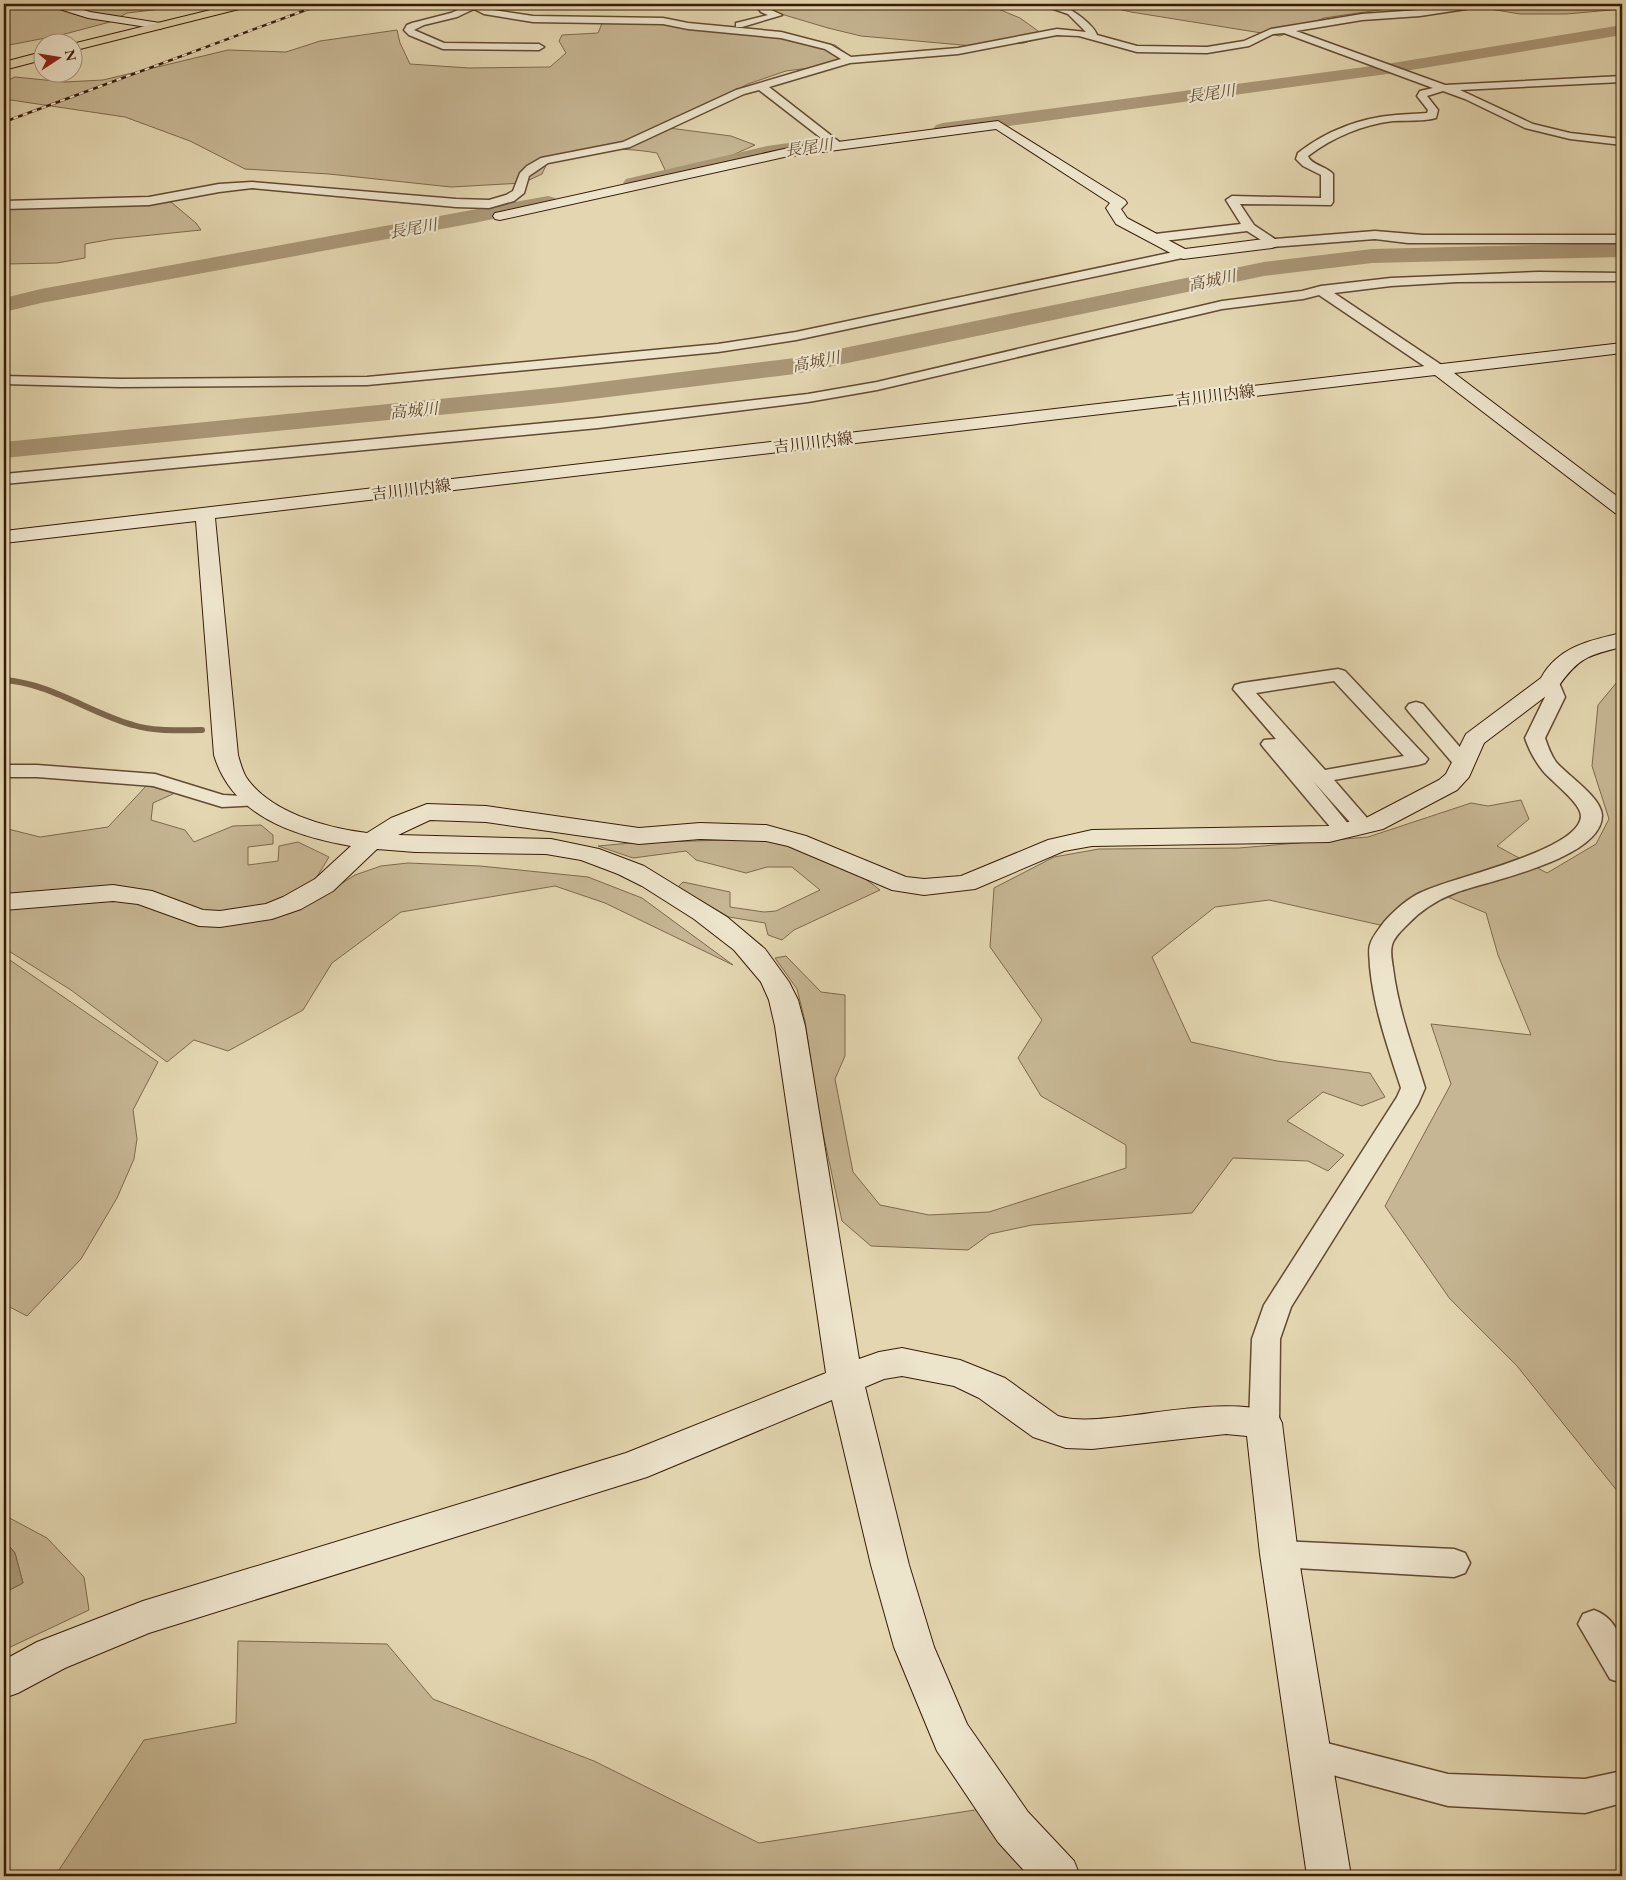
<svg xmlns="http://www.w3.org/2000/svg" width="1626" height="1880" font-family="'EB Garamond','Noto Serif JP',serif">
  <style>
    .green { fill: #c6b693; stroke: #7e694c }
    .water { fill: #a99776; stroke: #7b6649 }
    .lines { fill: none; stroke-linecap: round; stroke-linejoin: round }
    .stream { stroke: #7b6649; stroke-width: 6 }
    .river { fill: #a99776; fill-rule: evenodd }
    .street-casing { stroke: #624a30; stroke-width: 3 }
    .secondary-casing { stroke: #371c05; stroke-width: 2 }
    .highway-casing { stroke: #371c05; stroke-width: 2 }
    .street { fill: #ede4cc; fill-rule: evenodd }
    .secondary { fill: #ede4cc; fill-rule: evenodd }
    .highway { fill: #e3d6b0; fill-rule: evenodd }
    .rail-casing { stroke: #371c05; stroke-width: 2.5 }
    .rail { stroke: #ede4cc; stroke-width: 2; stroke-dasharray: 5; stroke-linecap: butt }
    .labels { text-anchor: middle; stroke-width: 4.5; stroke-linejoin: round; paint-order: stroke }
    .far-water-label { font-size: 16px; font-style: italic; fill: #5f472d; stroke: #ede4cc }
    .far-street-label { font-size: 16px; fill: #371c05; stroke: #ede4cc }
  </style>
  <rect width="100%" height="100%" fill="#e3d6b0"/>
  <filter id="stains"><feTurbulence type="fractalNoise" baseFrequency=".004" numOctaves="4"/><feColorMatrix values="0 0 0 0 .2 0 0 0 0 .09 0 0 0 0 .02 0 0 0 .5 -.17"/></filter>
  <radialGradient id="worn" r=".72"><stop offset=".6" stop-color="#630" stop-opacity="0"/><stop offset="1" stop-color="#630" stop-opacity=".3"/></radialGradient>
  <g class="green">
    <polygon points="4,4 195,4 195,5 127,13 110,22 61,35 4,46"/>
    <polygon points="790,4 875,4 883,6 893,4 986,4 1020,18 1045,36 1024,43 973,46 861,36 828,28 771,11"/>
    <polygon points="1096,4 1622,4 1622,9 1566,14 1520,14 1460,4 1386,9 1324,18 1280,36 1131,12"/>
    <path d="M 603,21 L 671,24 L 789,37 L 835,45 L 847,54 L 825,66 L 786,71 L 748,84 L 700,109 L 669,128 L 731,136 L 755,145 L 717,162 L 666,172 L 657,153 C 616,146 588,149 549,159 L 542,174 L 523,183 L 451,187 L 329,174 L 245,169 L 190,141 L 125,117 L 4,99 L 4,82 L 15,77 L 65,82 L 103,80 L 228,50 L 286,52 L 320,41 L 397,30 L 400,43 L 410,64 L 469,68 L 550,67 L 566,53 L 559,41 L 562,35 L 598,33 Z"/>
    <polygon points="171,202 196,223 201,230 113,239 85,244 85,258 57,263 4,264 4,209"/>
    <polygon points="1622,676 1622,1497 1517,1366 1450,1299 1385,1206 1451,1084 1431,1024 1531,1035 1498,955 1486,913 1431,890 1380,925 1269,900 1215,907 1152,957 1191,1042 1277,1061 1370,1073 1385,1097 1362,1106 1323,1092 1287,1121 1344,1155 1328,1171 1308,1161 1233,1158 1192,1213 1032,1225 990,1234 968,1250 871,1246 842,1221 818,1110 805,1021 797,989 775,958 786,956 821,992 845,995 845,1056 835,1079 853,1172 880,1205 929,1215 989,1212 1126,1168 1126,1145 1041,1096 1018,1058 1042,1020 990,947 994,888 1054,857 1099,849 1239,848 1368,837 1471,803 1488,806 1521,800 1529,819 1497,846 1547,873 1596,844 1609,819 1592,766 1598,705"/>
    <polygon points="147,785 163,786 175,793 153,803 151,820 185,830 194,842 233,826 261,825 273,835 273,844 248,847 248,865 278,861 279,846 298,842 329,857 315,880 319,898 355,875 381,866 408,863 480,866 588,877 642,898 733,965 605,903 555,886 401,912 332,963 303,1010 228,1051 194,1040 167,1062 71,990 4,948 4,828 40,837 108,827"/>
    <polygon points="756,839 793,846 852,869 880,890 794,930 782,940 768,935 765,923 729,917 678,887 683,882 730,892 730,907 764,912 776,911 820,890 792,867 767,867 746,873 696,860 686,851 633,858 598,846 631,843"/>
    <polygon points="4,956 158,1062 133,1110 137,1139 134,1159 117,1198 81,1259 27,1316 4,1304"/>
    <polygon points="4,1515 47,1538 84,1577 89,1610 4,1650 4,1593 23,1583 15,1553 4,1540"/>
    <polygon points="238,1641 387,1644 433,1699 594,1761 759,1843 988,1808 1023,1867 1034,1876 55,1876 144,1740 236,1723"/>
  </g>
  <polygon class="water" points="4,1540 15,1553 23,1583 4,1593"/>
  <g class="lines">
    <path class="stream" d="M 4,680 C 50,683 90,713 133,725 C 156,732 179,730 202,730"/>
    <g class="river">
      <polygon points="1622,25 1622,35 1387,74 943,135 936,133 933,129 936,125 943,123 1387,64"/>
      <polygon points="826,138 833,140 836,144 833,148 767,158 633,189 626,187 623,183 626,179 767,146"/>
      <polygon points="548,196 555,198 559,202 555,206 474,223 41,303 4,312 4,298 41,289"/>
      <polygon points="1622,243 1622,257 1372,263 1264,276 795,374 560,403 4,458 4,442 560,387 795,358 1264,262 1372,249"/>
    </g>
    <defs>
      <g id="street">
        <path d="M 466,4 L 477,4 L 486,9 L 533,16 L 663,18 L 688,23 L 781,32 L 831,45 L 851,57 L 958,48 L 1057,29 L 1086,32 L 1068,14 L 1045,6 L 1044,4 C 1062,4 1074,10 1087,22 C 1091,26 1095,29 1097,35 L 1137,46 L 1207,47 L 1244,41 L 1271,29 L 1362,14 L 1420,10 L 1463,4 L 1483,4 L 1479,7 L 1420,16 L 1362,20 L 1296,31 L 1445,85 L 1622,76 L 1622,82 L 1460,90 L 1533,124 L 1570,133 L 1622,139 L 1622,145 L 1570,139 L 1525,128 L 1465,99 L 1443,91 L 1427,96 L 1438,110 L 1436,118 C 1422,122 1407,120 1393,121 C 1362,125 1333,137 1308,156 C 1311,165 1326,166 1333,174 L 1333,202 L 1331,205 L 1240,204 L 1254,225 L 1275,239 L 1375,231 L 1423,235 L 1622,235 L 1622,243 L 1408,243 L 1375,239 L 1272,247 L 1247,231 L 1155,242 L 1151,241 L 1149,238 L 1151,235 L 1155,234 L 1241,224 L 1226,200 L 1232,196 L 1321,198 L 1321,175 L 1303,166 L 1296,159 L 1298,153 C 1326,131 1360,118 1396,115 C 1406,114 1417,114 1427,113 L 1428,110 L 1417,96 L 1420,91 L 1433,88 L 1284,33 L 1273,34 L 1249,46 L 1207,53 L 1137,52 L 1079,36 L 1057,35 L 958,54 L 850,63 L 769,87 L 842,144 L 844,146 L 842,148 L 834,148 L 759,90 L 744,94 L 630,147 L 548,163 L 529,176 L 524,193 L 514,201 L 489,208 L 456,207 L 252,188 L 219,192 L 149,205 L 4,209 L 4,201 L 149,197 L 219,184 L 252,182 L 456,199 L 489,200 L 506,195 L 513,191 L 520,173 L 527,166 L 541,158 L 623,142 L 736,90 L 841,59 L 825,49 L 781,38 L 688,29 L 663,24 L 533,22 L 484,14 L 474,9 L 457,17 L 424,25 L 414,30 L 444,43 L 539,44 L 544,47 L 539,50 L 443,49 L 409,35 L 404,30 L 407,25 L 412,23 L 451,13 L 467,6 Z"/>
        <polygon points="755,4 764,4 767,8 782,15 742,27 736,27 736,23 768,15 761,12"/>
        <polygon points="1183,250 1187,251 1189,254 1187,257 796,340 718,352 367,385 120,387 4,384 4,376 120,379 367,377 718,344 796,332"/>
        <polygon points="1539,272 1622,273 1622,281 1457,282 1391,286 1334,293 1443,366 1445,369 1443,372 1433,372 1319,295 1303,299 1222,309 877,390 808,402 598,428 4,484 4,474 598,418 808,394 877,382 1222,301 1302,291 1321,286 1391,278"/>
        <path d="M 1338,669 L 1345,671 L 1428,759 L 1425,763 L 1418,765 L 1334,780 L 1374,826 L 1371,830 L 1364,832 L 1357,830 L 1313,781 L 1354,831 L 1351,835 L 1344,837 L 1337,835 L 1264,748 L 1261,744 L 1264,740 L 1276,739 L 1233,689 L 1235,685 L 1242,683 ZM 1334,681 L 1404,756 L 1325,770 L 1256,693 Z"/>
        <path d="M 1550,676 L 1557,678 L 1565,697 L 1545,738 C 1548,747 1551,755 1556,762 C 1568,776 1601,797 1602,815 C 1603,859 1487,881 1455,893 C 1437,900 1421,910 1408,924 C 1402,930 1394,937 1392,945 C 1390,952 1392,961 1393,968 C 1398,1009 1413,1049 1425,1088 L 1418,1104 L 1291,1307 L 1280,1339 L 1279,1423 L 1274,1431 L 1264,1435 L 1254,1431 L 1249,1423 L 1252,1339 L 1264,1305 L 1397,1097 L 1401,1088 C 1388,1048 1374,1009 1370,967 C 1370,960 1368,951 1370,945 C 1372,937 1379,929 1384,922 C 1395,910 1408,898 1422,892 C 1452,877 1580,851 1581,816 C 1581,803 1552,782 1543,771 C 1535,761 1529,750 1525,738 L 1545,697 L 1541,682 L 1543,678 Z"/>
        <polygon points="1416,702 1423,704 1470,759 1473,763 1470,767 1463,769 1456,767 1409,712 1406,708 1409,704"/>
        <polygon points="4,765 37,765 155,774 223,795 263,797 266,801 263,805 222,807 153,786 37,777 4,777"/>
        <polygon points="1279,1541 1454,1549 1465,1553 1470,1563 1465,1573 1454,1577 1279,1567 1268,1563 1263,1554 1268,1545"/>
        <path d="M 1594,1610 C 1626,1622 1622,1654 1622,1683 L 1610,1679 L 1578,1624 L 1583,1614 Z"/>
        <polygon points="1311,1739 1448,1774 1585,1779 1622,1771 1622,1803 1585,1813 1448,1806 1299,1766 1294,1755 1299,1744"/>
      </g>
      <g id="secondary">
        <polygon points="48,4 64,4 90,12 160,23 166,26 160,29 88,18 50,6"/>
        <polygon points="998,121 1125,200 1127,203 1121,209 1127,218 1185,249 1272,238 1277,240 1280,243 1277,246 1272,248 1183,259 1178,257 1116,224 1106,208 1110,203 996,129 784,157 500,220 495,219 493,216 495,213 500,212 784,149"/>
        <path d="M 1622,343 L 1622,353 L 1454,373 L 1622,500 L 1622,515 L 1615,513 L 1435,375 L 215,518 L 238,755 C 240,762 242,770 246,777 C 270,813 327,828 367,833 L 391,818 L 427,804 L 486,806 L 639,828 L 700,823 L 766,825 L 806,836 L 906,877 L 924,879 L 961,876 L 1048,840 L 1092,830 L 1329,826 L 1366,818 L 1439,780 L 1446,774 L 1466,734 L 1541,678 C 1558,647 1590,640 1622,633 L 1622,647 C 1588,655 1578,658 1558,687 L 1484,743 L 1469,777 L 1457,790 L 1383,829 L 1329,842 L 1092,846 L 1064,851 L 975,889 L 924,895 L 892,890 L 788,846 L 766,841 L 700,839 L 639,844 L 486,822 L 430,820 L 398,835 L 551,839 L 599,849 L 644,866 L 727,917 L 765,949 L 789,982 L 798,1000 L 805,1026 L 859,1359 L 879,1352 L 902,1348 L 960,1360 L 1005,1378 L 1058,1416 C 1077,1422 1099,1419 1119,1417 C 1167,1412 1231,1398 1277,1413 L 1282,1423 L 1298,1554 L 1351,1876 L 1307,1876 L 1260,1554 L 1247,1436 L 1226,1434 L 1092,1449 L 1066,1448 L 1033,1437 L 979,1398 L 954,1386 L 902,1376 L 884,1379 L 865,1387 L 909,1565 L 934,1647 L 967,1724 L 1028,1812 L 1074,1861 L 1080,1876 L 1029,1876 L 998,1842 L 937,1751 L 894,1647 L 871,1565 L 832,1400 L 647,1477 L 149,1633 L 65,1668 L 18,1693 L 4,1698 L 4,1660 L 37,1642 L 143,1601 L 626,1453 L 826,1373 L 775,1026 L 769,1000 L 761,982 L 734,950 L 694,919 L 642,886 L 618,874 L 581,860 L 546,854 L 415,852 L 377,849 L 333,891 L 301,909 L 272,919 L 220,927 L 199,926 L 138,904 L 113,901 L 4,910 L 4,894 L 113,885 L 152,891 L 203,910 L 220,911 L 266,904 L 283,897 L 315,879 L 351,846 C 294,836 232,816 214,755 L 196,521 L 4,543 L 4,531 Z"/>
      </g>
      <g id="highway">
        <polygon points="235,4 253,4 251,6 72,51 72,44"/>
        <polygon points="42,52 42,60 4,70 4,62"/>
      </g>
    </defs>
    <use href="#street" class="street-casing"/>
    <use href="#secondary" class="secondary-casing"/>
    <use href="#highway" class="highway-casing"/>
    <use href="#street" class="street"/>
    <use href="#secondary" class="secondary"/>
    <use href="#highway" class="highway"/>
    <defs>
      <polyline id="rail" points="4,122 322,4"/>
    </defs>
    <use href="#rail" class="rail-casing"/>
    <use href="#rail" class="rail"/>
  </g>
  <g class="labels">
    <g class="far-water-label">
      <text transform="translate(1211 93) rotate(-8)" y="6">長尾川</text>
      <text transform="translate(809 147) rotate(-8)" y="6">長尾川</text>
      <text transform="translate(413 228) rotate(-10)" y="6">長尾川</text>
      <text transform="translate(1212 280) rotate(-12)" y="6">高城川</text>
      <text transform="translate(816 361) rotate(-11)" y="6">高城川</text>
      <text transform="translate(414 410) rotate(-6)" y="6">高城川</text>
    </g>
    <g class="far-street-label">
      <text transform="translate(1215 395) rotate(-7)" y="6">吉川川内線</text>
      <text transform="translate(813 442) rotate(-7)" y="6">吉川川内線</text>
      <text transform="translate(411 489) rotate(-7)" y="6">吉川川内線</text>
    </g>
  </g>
  <rect width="1626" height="1880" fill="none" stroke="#e3d6b0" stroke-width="20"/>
  <rect x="5" y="5" width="1616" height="1870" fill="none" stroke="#371c05" stroke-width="2.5"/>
  <rect x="10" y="10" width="1606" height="1860" fill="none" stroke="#371c05"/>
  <g transform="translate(58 58) rotate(78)"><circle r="24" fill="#ede4cc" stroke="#a4947c"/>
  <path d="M0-4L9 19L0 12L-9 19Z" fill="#8f2418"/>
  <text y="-8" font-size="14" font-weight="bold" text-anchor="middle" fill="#371c05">N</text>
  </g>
  <rect width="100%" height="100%" filter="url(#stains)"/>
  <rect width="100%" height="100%" fill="url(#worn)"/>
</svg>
